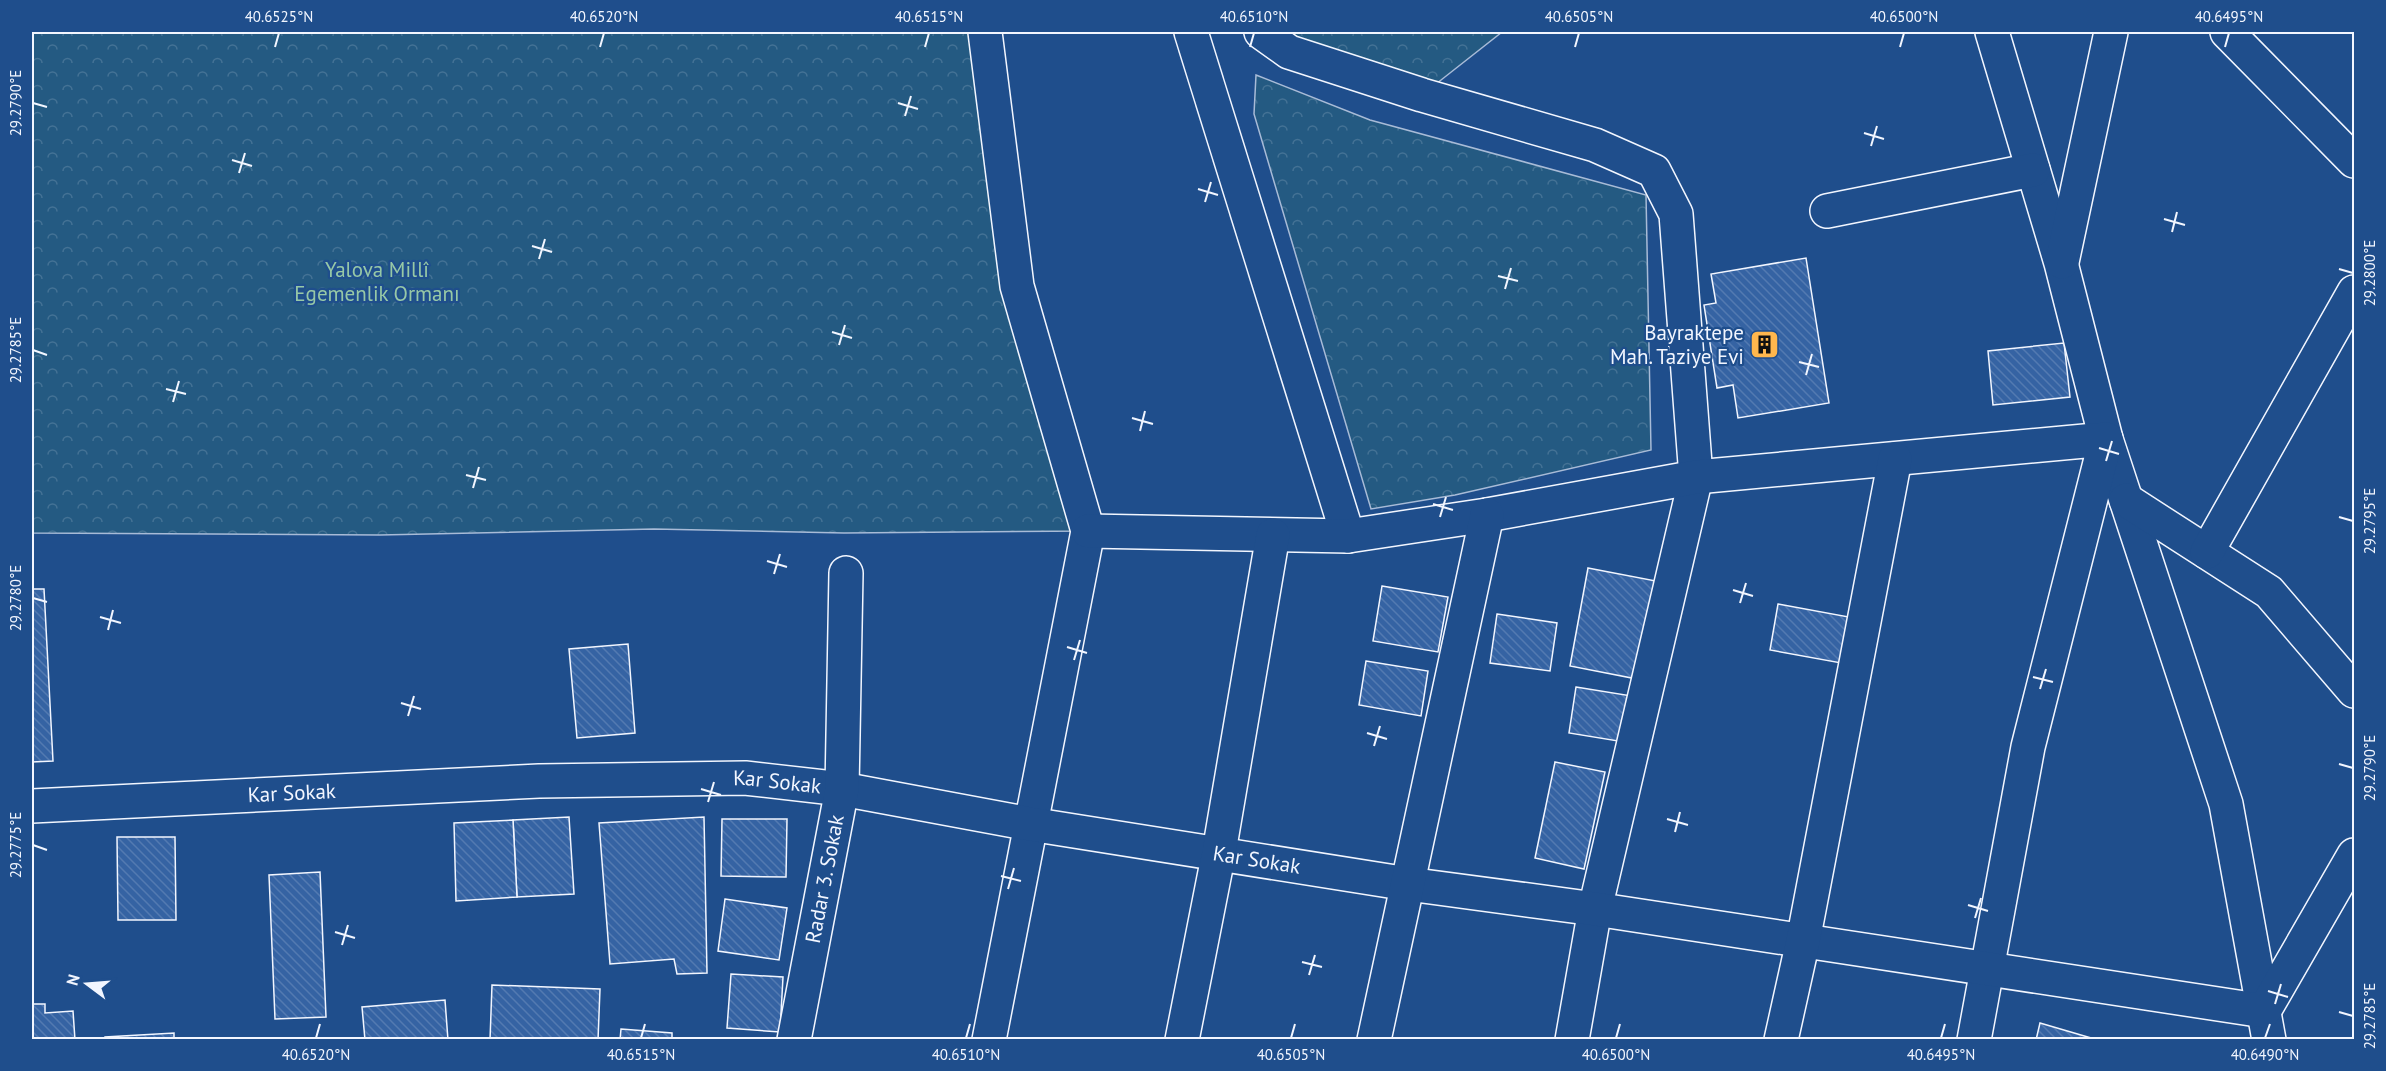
<svg xmlns="http://www.w3.org/2000/svg" width="2386" height="1071" font-family="'PT Sans',sans-serif">
  <style>
    .park { fill: url(#park-crowns); stroke: #a8bbd7; stroke-width: 1.5 }
    .building { fill: url(#building-back-hatch); stroke: #f2f6ff; stroke-width: 1.5 }
    .lines { fill: none; stroke-linecap: round; stroke-linejoin: round }
    .street-casing { stroke: #f2f6ff; stroke-width: 36 }
    .street { stroke: #1f4e8c; stroke-width: 33 }
    .ticks { fill: none; stroke: #f2f6ff; stroke-width: 2 }
    .labels { text-anchor: middle; stroke-width: 4.5; stroke-linejoin: round; paint-order: stroke }
    .park-label { font-size: 21px; fill: #97c8a6; stroke: #1f4e8c }
    .poi-label { font-size: 21px; fill: #f2f6ff; stroke: #1f4e8c; text-anchor: end }
    .street-label { font-size: 21px; fill: #f2f6ff; stroke: #1f4e8c }
    .neatline { fill: none; stroke: #f2f6ff; stroke-width: 2 }
    .ticks-label { font-size: 15px; text-anchor: middle; fill: #f2f6ff }
  </style>
  <defs>
    <pattern id="park-crowns" width="20" height="18" patternUnits="userSpaceOnUse" patternTransform="scale(1.5)"><rect width="20" height="18" fill="#245a82"/><path d="M2 6a3 3 0 1 1 6 0M12 15a3 3 0 1 1 6 0" fill="none" stroke="#447295"/></pattern>
    <pattern id="building-back-hatch" width="6" height="6" patternUnits="userSpaceOnUse" patternTransform="scale(1.5)"><rect width="6" height="6" fill="#3563a3"/><path d="M-1 5l2 2M0 0l6 6M5-1l2 2" fill="none" stroke="#537ab1"/></pattern>
  </defs>
  <rect width="100%" height="100%" fill="#1f4e8c"/>
  <g class="park">
    <polygon points="32,32 985,32 1017,286 1088,531 844,533 654,529 380,535 32,533"/>
    <polygon points="1261,32 1502,32 1422,95"/>
    <polygon points="1256,75 1370,120 1646,195 1651,450 1455,495 1371,509 1254,114"/>
  </g>
  <g class="building">
    <polygon points="1806,258 1829,403 1738,418 1733,385 1717,388 1704,305 1716,303 1711,274"/>
    <polygon points="2064,343 2070,397 1993,405 1988,351"/>
    <polygon points="1588,568 1656,581 1637,679 1570,666"/>
    <polygon points="1382,586 1448,597 1438,652 1373,641"/>
    <polygon points="32,589 44,589 53,761 32,762"/>
    <polygon points="1778,604 1849,617 1841,663 1770,650"/>
    <polygon points="1497,614 1557,623 1550,671 1490,663"/>
    <polygon points="628,644 635,733 577,738 569,649"/>
    <polygon points="1366,661 1428,671 1421,716 1359,705"/>
    <polygon points="1576,687 1632,696 1624,742 1569,733"/>
    <polygon points="1555,762 1605,772 1584,869 1535,858"/>
    <polygon points="569,817 574,894 517,897 513,820"/>
    <polygon points="704,817 707,973 677,974 674,959 610,964 599,823"/>
    <polygon points="722,819 787,819 786,877 721,876"/>
    <polygon points="513,820 517,897 456,901 454,823"/>
    <polygon points="117,837 175,837 176,920 118,920"/>
    <polygon points="320,872 326,1017 275,1019 269,875"/>
    <polygon points="725,899 787,908 779,960 718,951"/>
    <polygon points="731,974 783,977 780,1032 727,1028"/>
    <polygon points="492,985 600,989 598,1040 490,1040"/>
    <polygon points="445,1000 448,1040 365,1040 362,1007"/>
    <polygon points="32,1004 45,1004 45,1013 73,1011 75,1040 32,1040"/>
    <polygon points="2040,1023 2098,1040 2036,1040"/>
    <polygon points="621,1029 672,1033 672,1040 620,1040"/>
    <polygon points="174,1033 174,1040 105,1040 105,1037"/>
  </g>
  <g class="lines">
    <defs>
      <g id="street">
        <polyline points="985,32 1017,286 1088,531 989,1040"/>
        <polyline points="1191,32 1348,536"/>
        <polyline points="1261,32 1289,52 1422,95 1595,145 1654,171 1676,214 1696,477 1595,909 1572,1040"/>
        <polyline points="1992,32 2061,263 2106,439 2226,804 2269,1040"/>
        <polyline points="2227,32 2354,161"/>
        <polyline points="1827,211 2033,170"/>
        <polyline points="2062,262 2111,32"/>
        <polyline points="2126,500 2269,592 2354,691"/>
        <polyline points="1088,531 1348,536 1487,515 1696,477 2106,439 2028,747 1974,1040"/>
        <polyline points="2207,552 2354,292"/>
        <path id="s1" d="M 32,806 L 539,781 L 745,778 L 842,789 L 1030,824 L 1408,884 L 1595,909 L 2264,1011 L 2354,855"/>
        <path id="s2" d="M 794,1040 L 842,789 L 846,573"/>
        <polyline points="1182,1040 1219,852 1273,535"/>
        <polyline points="1374,1040 1487,515"/>
        <polyline points="1781,1040 1803,941 1895,459"/>
      </g>
    </defs>
    <use href="#street" class="street-casing"/>
    <use href="#street" class="street"/>
  </g>
  <path class="ticks" d="M 275,47 L 279,33M 600,47 L 604,33M 925,47 L 929,33M 1250,47 L 1254,33M 1575,47 L 1579,33M 1900,47 L 1904,33M 2225,47 L 2229,33M 33,103 L 47,107M 898,103 L 918,109M 905,116 L 911,96M 1864,133 L 1884,139M 1871,146 L 1877,126M 232,160 L 252,166M 239,173 L 245,153M 1198,189 L 1218,195M 1205,202 L 1211,182M 2164,219 L 2185,225M 2172,232 L 2177,212M 532,246 L 552,252M 539,259 L 545,239M 2339,269 L 2353,273M 1498,276 L 1518,281M 1505,289 L 1511,268M 832,332 L 852,338M 839,345 L 845,325M 33,350 L 47,355M 1799,362 L 1819,367M 1806,375 L 1812,354M 166,389 L 186,394M 173,402 L 179,381M 1132,418 L 1153,424M 1140,431 L 1145,411M 2099,448 L 2119,454M 2106,461 L 2112,441M 466,475 L 486,480M 473,488 L 479,467M 1433,504 L 1453,510M 1440,517 L 1446,497M 2339,517 L 2353,521M 767,561 L 787,567M 774,574 L 780,554M 1733,590 L 1753,596M 33,598 L 47,602M 1740,603 L 1746,583M 100,617 L 121,623M 108,630 L 113,610M 1067,647 L 1087,653M 1074,660 L 1080,640M 2033,677 L 2053,682M 2040,689 L 2046,669M 401,703 L 421,709M 408,716 L 414,696M 1367,733 L 1387,739M 1374,746 L 1380,726M 2339,764 L 2353,768M 701,789 L 721,795M 708,802 L 714,782M 1667,819 L 1688,825M 1675,832 L 1680,812M 33,845 L 47,850M 1001,876 L 1021,881M 1008,889 L 1014,868M 1968,905 L 1988,911M 1975,918 L 1981,898M 335,932 L 355,938M 342,945 L 348,925M 1302,962 L 1322,967M 1309,975 L 1315,955M 2268,991 L 2288,997M 2275,1004 L 2281,984M 2339,1012 L 2353,1016M 316,1038 L 320,1024M 641,1038 L 645,1024M 966,1038 L 970,1024M 1291,1038 L 1295,1024M 1616,1038 L 1620,1024M 1941,1038 L 1945,1024M 2265,1038 L 2270,1024"/>
  <defs>
    <symbol id="building-square" viewBox="-11 -11 22 22"><rect x="-9" y="-9" width="18" height="18" rx="4" fill="#ffb74d" stroke="#1f4e8c"/><path d="M-4-6H4V6H1V3H-1V6H-4ZM-2.5-4.3h1.7v1.8h-1.7ZM.8-4.3h1.7v1.8H.8ZM-2.5-1h1.7V.8h-1.7ZM.8-1h1.7V.8H.8Z" fill="#111"/></symbol>
  </defs>
  <g fill-rule="evenodd">
    <use href="#building-square" x="1748" y="328" width="33" height="33"/>
  </g>
  <g class="labels">
    <g class="park-label">
      <text x="377" y="277">Yalova Millî<tspan x="377" dy="24">Egemenlik Ormanı</tspan></text>
    </g>
    <g class="poi-label">
      <text x="1744" y="340">Bayraktepe<tspan x="1744" dy="24">Mah. Taziye Evi</tspan></text>
    </g>
    <g class="street-label">
      <text dy="7" stroke="none"><textPath href="#s1" startOffset="746">Kar Sokak</textPath></text>
      <text dy="7" stroke="none"><textPath href="#s1" startOffset="260">Kar Sokak</textPath></text>
      <text dy="7" stroke="none"><textPath href="#s1" startOffset="1232">Kar Sokak</textPath></text>
      <text dy="7" stroke="none"><textPath href="#s2" startOffset="164">Radar 3. Sokak</textPath></text>
    </g>
  </g>
  <rect width="2386" height="1071" fill="none" stroke="#1f4e8c" stroke-width="66"/>
  <g transform="translate(87 984) rotate(286)" stroke="#1f4e8c" stroke-width="4.5" paint-order="stroke">
  <path d="M0-4.5L10 22L0 15L-10 22Z" fill="#f2f6ff"/>
  <text y="-9" font-size="16" font-weight="bold" text-anchor="middle" fill="#f2f6ff">N</text>
  </g>
  <rect x="33" y="33" width="2320" height="1005" class="neatline"/>
  <g class="ticks-label">
    <text x="279" y="22">40.6525°N</text>
    <text x="604" y="22">40.6520°N</text>
    <text x="929" y="22">40.6515°N</text>
    <text x="1254" y="22">40.6510°N</text>
    <text x="1579" y="22">40.6505°N</text>
    <text x="1904" y="22">40.6500°N</text>
    <text x="2229" y="22">40.6495°N</text>
    <text transform="translate(16 103) rotate(-90)" y="5">29.2790°E</text>
    <text transform="translate(2370 273) rotate(-90)" y="5">29.2800°E</text>
    <text transform="translate(16 350) rotate(-90)" y="5">29.2785°E</text>
    <text transform="translate(2370 521) rotate(-90)" y="5">29.2795°E</text>
    <text transform="translate(16 598) rotate(-90)" y="5">29.2780°E</text>
    <text transform="translate(2370 768) rotate(-90)" y="5">29.2790°E</text>
    <text transform="translate(16 845) rotate(-90)" y="5">29.2775°E</text>
    <text transform="translate(2370 1016) rotate(-90)" y="5">29.2785°E</text>
    <text x="316" y="1060">40.6520°N</text>
    <text x="641" y="1060">40.6515°N</text>
    <text x="966" y="1060">40.6510°N</text>
    <text x="1291" y="1060">40.6505°N</text>
    <text x="1616" y="1060">40.6500°N</text>
    <text x="1941" y="1060">40.6495°N</text>
    <text x="2265" y="1060">40.6490°N</text>
  </g>
</svg>
